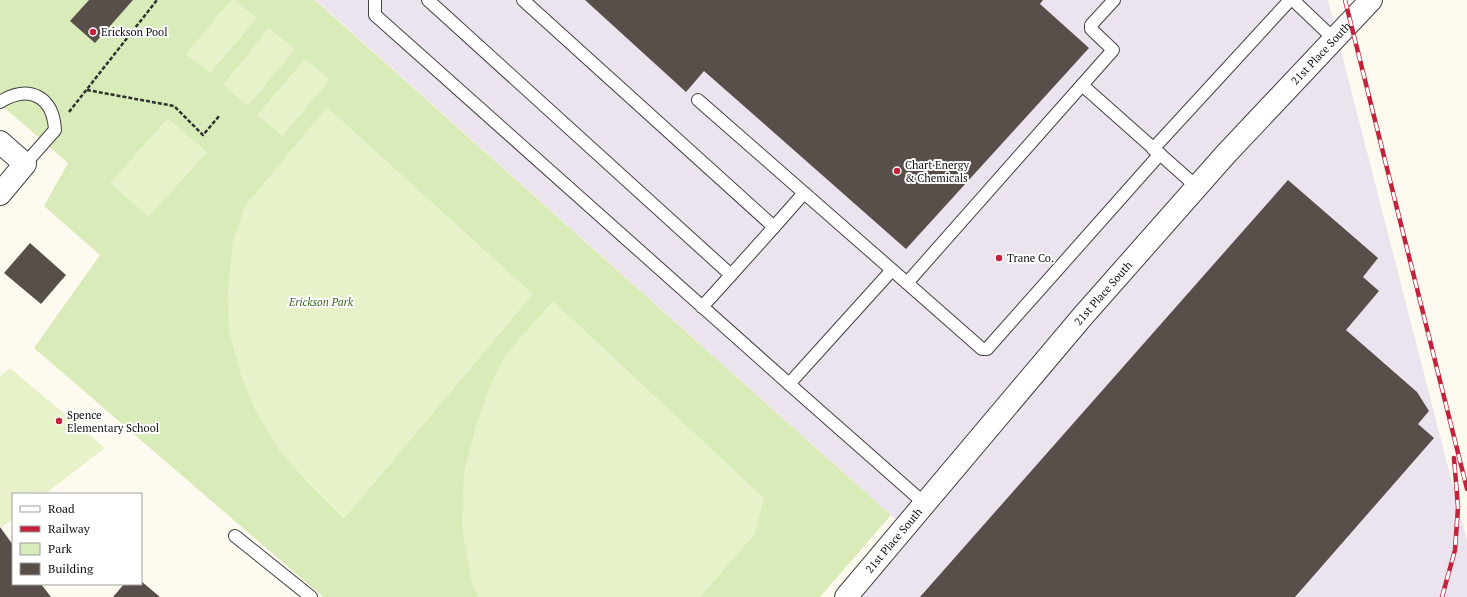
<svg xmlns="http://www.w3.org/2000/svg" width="1467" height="597" font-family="'PT Serif',serif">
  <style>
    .industrial { fill: #ebe3ed }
    .green { fill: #d8ebb8 }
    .pitch { fill: #e8f2ca }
    .building { fill: #584e4a }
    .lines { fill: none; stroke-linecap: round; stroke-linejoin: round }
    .service-casing { stroke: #424242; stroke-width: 14 }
    .minor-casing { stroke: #424242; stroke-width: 24 }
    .path { stroke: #313131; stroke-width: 2.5; stroke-dasharray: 4 2; stroke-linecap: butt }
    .service { stroke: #fff; stroke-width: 12 }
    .minor { stroke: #fff; stroke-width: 22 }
    .rail-casing { stroke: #c3223b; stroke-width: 4.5 }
    .rail { stroke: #fff; stroke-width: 3; stroke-dasharray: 9; stroke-linecap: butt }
    .poi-dot { fill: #c3223b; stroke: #fff; stroke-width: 1.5 }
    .labels { text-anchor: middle; stroke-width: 4; stroke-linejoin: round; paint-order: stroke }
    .poi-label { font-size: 11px; fill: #0f0f0f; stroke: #fff; text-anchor: start }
    .street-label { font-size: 11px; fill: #0f0f0f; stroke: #fff }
    .park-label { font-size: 11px; font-style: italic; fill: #34691c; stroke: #fff }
  </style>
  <rect width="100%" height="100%" fill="#fffaf0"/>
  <polygon class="industrial" points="316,0 1328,0 1467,541 1467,597 852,597 909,531"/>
  <polygon class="green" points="0,0 315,0 891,515 820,597 323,597 34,348 100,255 44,206 68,163 0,104"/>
  <g class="pitch">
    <polygon points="231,0 235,0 257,18 210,73 186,54"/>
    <polygon points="269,28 295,49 248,106 223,85"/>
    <polygon points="305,59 330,80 282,136 257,115"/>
    <polygon points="327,107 533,294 344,519 307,482 279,450 255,410 241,375 229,331 228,289 233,241 245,206"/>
    <polygon points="168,118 207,152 149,217 110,183"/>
    <polygon points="553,301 764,498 755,534 700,597 478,597 471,579 462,527 464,472 476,426 490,386 506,354"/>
    <polygon points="10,368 105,448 45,494 13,494 13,519 2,527 0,525 0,376"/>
  </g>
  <g class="building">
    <polygon points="89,0 133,0 95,43 70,21"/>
    <polygon points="585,0 1043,0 1040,4 1089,48 906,249 704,71 686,92"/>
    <polygon points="1288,180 1378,258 1363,277 1379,291 1346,330 1417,392 1429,411 1418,424 1434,438 1295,597 920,597"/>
    <polygon points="30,243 66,275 41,304 4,273"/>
    <polygon points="0,527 13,545 13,584 41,584 51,597 0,597"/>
    <polygon points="141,581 160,597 113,597 124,584 141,584"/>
  </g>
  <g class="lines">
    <defs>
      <g id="service">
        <polyline points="375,0 375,15 789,384 924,503"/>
        <polyline points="428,0 731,275 774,227"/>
        <polyline points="523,0 774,227 804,193"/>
        <polyline points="1293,0 1334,39"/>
        <polyline points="1082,85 1113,50 1091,29 1091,25 1114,0"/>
        <polyline points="698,100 907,283 1082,85 1197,187"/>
        <path d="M 0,102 C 29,84 53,96 55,130 L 25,164"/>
        <polyline points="1153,149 1290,0"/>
        <polyline points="907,283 982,349 987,349 1160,154"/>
        <polyline points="702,307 731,275"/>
        <polyline points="789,384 892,270"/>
        <polyline points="235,536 311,597"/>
      </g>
      <g id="minor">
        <polyline points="0,142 25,164 0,194"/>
        <path id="s1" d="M 846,597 L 1082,317 L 1225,155 L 1371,0"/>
      </g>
    </defs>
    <use href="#service" class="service-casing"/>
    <use href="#minor" class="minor-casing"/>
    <g class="path">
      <polyline points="87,90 174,106 203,135 220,115"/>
      <polyline points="69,112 157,0"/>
    </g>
    <use href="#service" class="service"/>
    <use href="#minor" class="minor"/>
    <defs>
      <g id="rail">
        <polyline points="1345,0 1467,489"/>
        <polyline points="1442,597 1455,550 1458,507 1454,458"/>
      </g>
    </defs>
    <use href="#rail" class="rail-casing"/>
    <use href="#rail" class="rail"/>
  </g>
  <g class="poi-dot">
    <circle cx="93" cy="32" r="4"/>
    <circle cx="897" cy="171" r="4"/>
    <circle cx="999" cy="258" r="4"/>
    <circle cx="59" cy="421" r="4"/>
  </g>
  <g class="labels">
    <g class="poi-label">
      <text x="101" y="36">Erickson Pool</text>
      <text x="905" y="169">Chart Energy<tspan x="905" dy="13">&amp; Chemicals</tspan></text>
      <text x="1007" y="262">Trane Co.</text>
      <text x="67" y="419">Spence<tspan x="67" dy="13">Elementary School</tspan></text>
    </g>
    <g class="street-label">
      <text dy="4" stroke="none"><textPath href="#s1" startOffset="722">21st Place South</textPath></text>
      <text dy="4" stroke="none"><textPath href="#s1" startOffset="398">21st Place South</textPath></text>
      <text dy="4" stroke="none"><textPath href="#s1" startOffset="74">21st Place South</textPath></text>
    </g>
    <g class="park-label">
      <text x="321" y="306">Erickson Park</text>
    </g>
  </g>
  <rect x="12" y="493" width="130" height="92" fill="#ffffff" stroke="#9f9f9f"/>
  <rect x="20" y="506" width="20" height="6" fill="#ffffff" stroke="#9f9f9f"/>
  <text x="48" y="513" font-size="12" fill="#0f0f0f">Road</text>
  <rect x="20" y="526" width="20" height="6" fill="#c3223b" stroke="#9f9f9f"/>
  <text x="48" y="533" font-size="12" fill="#0f0f0f">Railway</text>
  <rect x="20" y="543" width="20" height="12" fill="#d8ebb8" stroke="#9f9f9f"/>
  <text x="48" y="553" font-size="12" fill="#0f0f0f">Park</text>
  <rect x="20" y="563" width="20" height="12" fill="#584e4a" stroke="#9f9f9f"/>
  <text x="48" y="573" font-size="12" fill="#0f0f0f">Building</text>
</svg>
